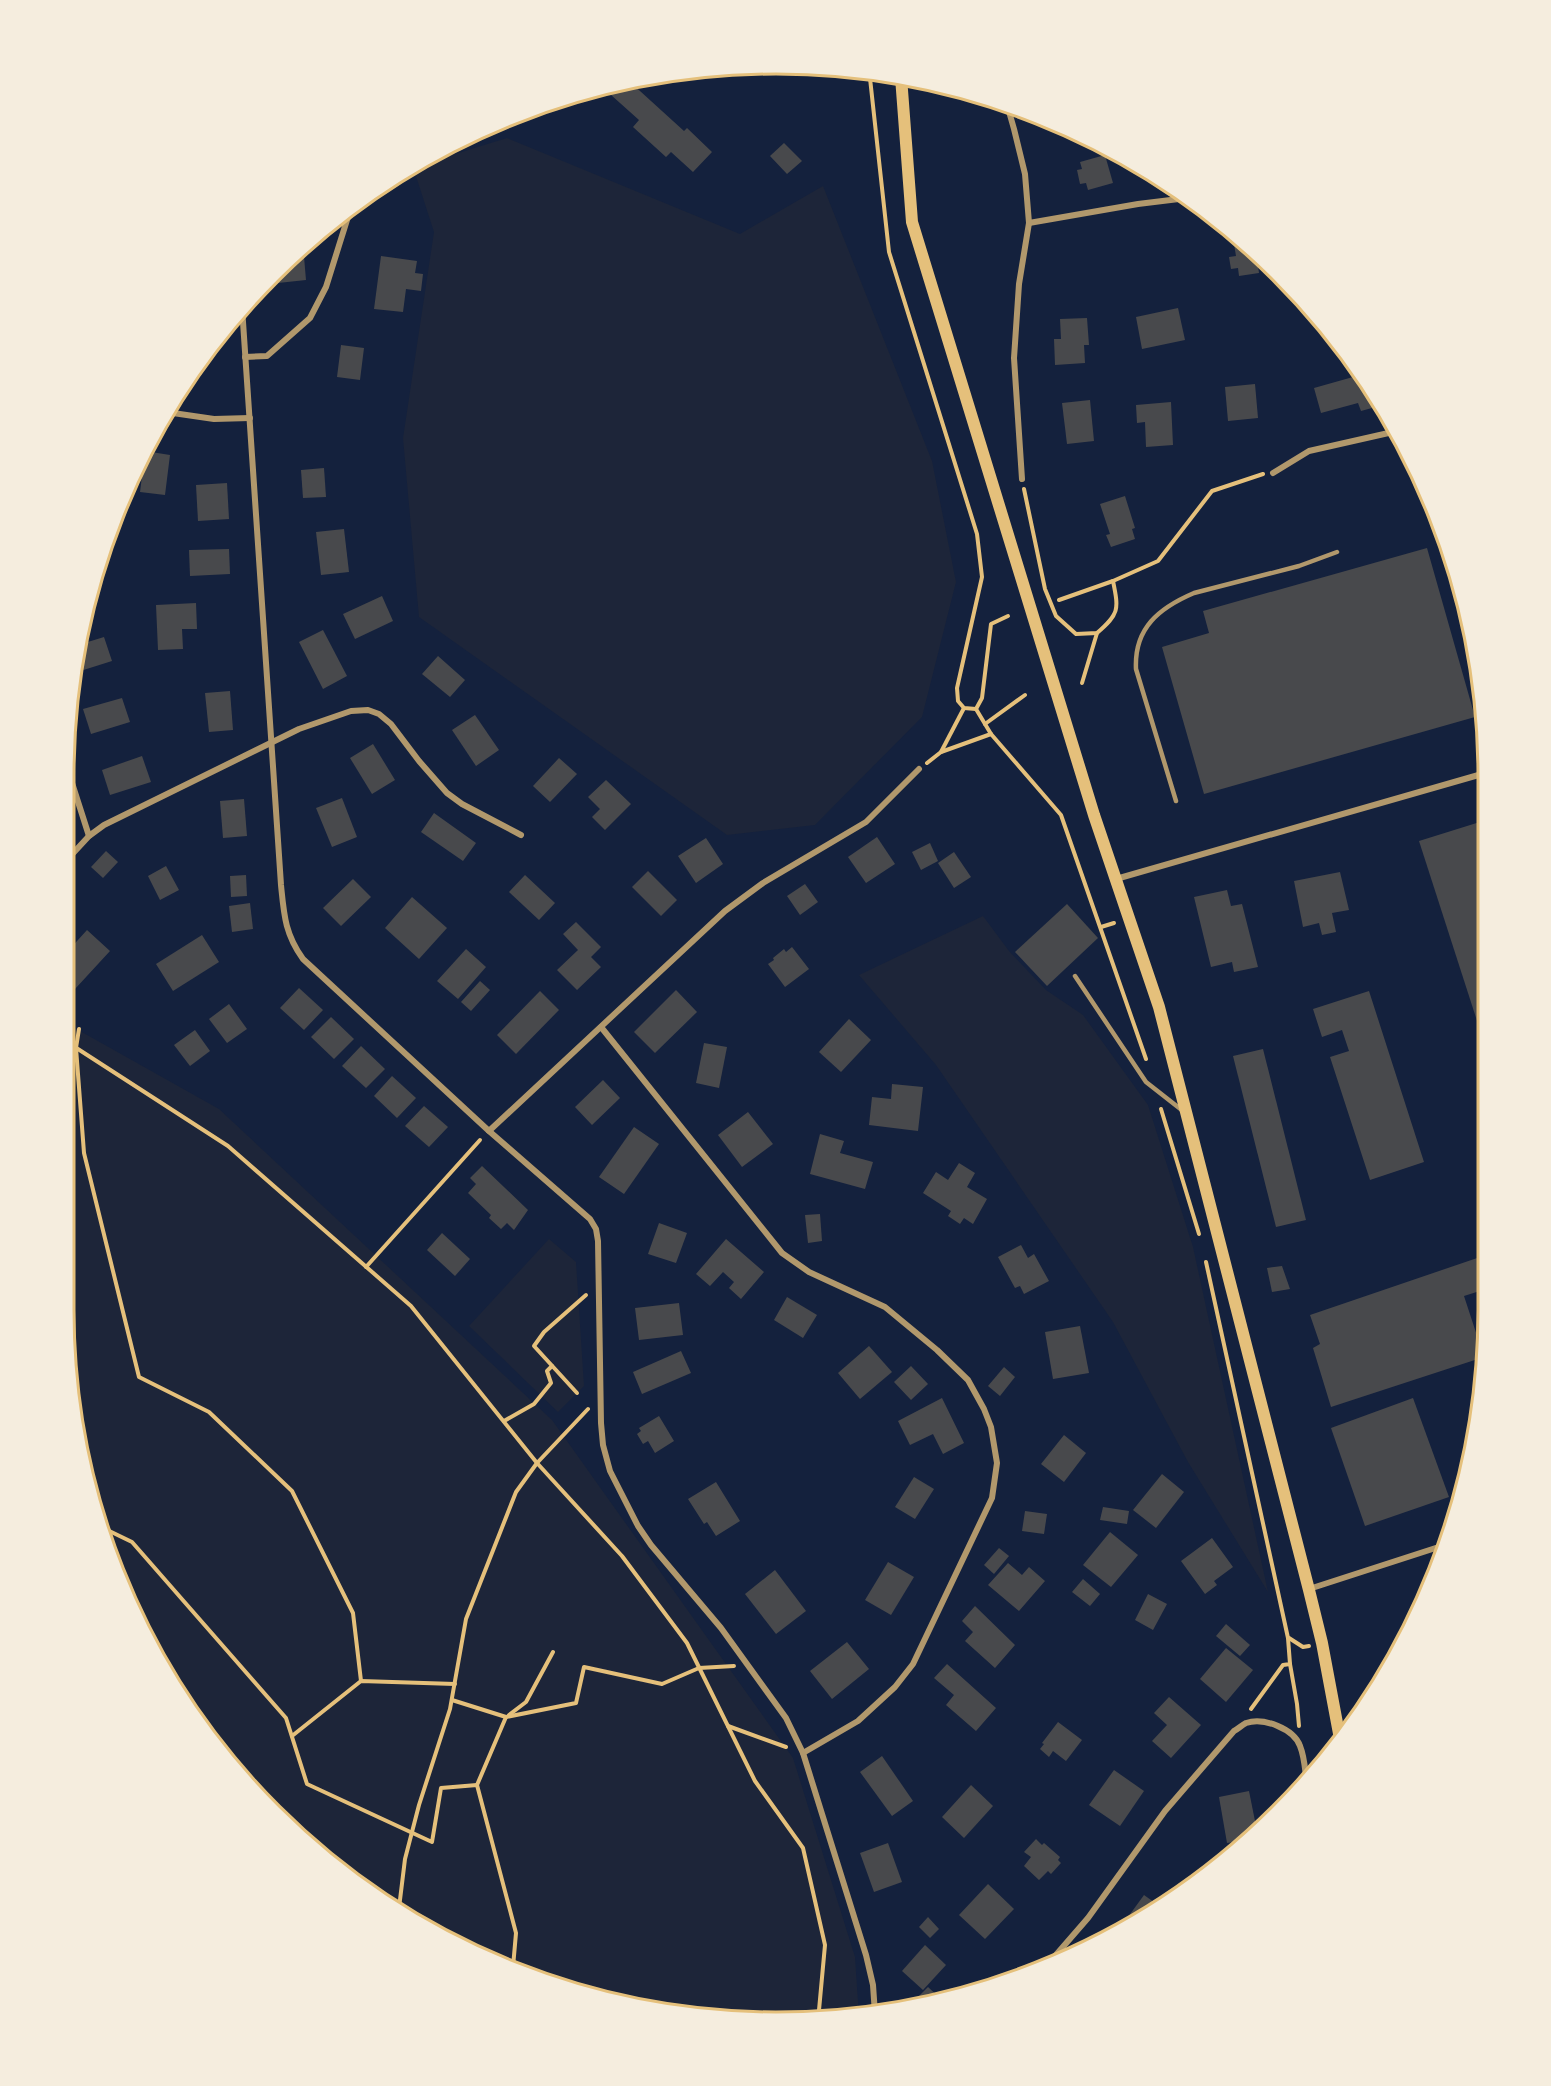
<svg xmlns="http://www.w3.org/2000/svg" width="1551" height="2086" font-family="'Nunito Sans',sans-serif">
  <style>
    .green { fill: #1d2539 }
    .building { fill: #48494c }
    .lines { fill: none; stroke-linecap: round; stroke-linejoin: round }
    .path { stroke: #e5c07b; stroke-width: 4 }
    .service { stroke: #b1986c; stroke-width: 4.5 }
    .minor { stroke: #b1986c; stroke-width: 6 }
    .secondary { stroke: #e5c07b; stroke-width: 12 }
    .rim { fill: none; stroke: #e5c07b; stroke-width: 3 }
  </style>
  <rect width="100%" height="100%" fill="#14213d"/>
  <g class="green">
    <polygon points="507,138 740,234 823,186 932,461 956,582 922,717 815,825 727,835 419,617 403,438 434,232 413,167"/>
    <polygon points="983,916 1009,951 1046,990 1083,1015 1148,1105 1193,1247 1268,1592 1188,1462 1113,1322 936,1065 859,975"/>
    <polygon points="64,1022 219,1109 552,1420 793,1758 855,1957 859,2017 822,2021 636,2009 460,1949 305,1846 240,1780 159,1667 87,1495 63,1310"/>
    <polygon points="549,1239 576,1262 584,1386 558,1412 469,1326"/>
  </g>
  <g class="building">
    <polygon points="723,66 716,77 702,69 720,66"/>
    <polygon points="629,81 684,131 687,128 712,152 693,172 671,152 666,157 633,127 639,120 601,86"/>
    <polygon points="784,143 802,161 787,174 770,156"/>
    <polygon points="1105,155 1113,183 1088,190 1086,183 1080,184 1077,170 1082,169 1080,162"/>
    <polygon points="1241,236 1256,251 1259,273 1239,276 1238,268 1231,269 1229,257 1236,256 1233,238"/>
    <polygon points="303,245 306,280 278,283 277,267"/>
    <polygon points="381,256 417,261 415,273 423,274 421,291 406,289 403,312 374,309"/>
    <polygon points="1178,308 1185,340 1142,349 1136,317"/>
    <polygon points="1087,318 1089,345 1084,345 1085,363 1055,365 1054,339 1061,339 1060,319"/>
    <polygon points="341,345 364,348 360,380 337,377"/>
    <polygon points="1360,375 1366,385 1372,408 1361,411 1358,403 1321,413 1314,388"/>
    <polygon points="1255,384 1258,418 1228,421 1225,387"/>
    <polygon points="1090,400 1094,441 1067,444 1062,403"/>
    <polygon points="1171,402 1173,445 1146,447 1145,422 1137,423 1136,405"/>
    <polygon points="145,451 170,455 165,495 140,492"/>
    <polygon points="324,468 326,497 303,498 301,470"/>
    <polygon points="227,483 229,519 198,521 196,485"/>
    <polygon points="1125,496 1135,528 1132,529 1135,539 1111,547 1106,535 1110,534 1100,504"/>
    <polygon points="344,529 349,572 321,575 316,532"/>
    <polygon points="1427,548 1475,717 1204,794 1162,647 1209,633 1203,611"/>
    <polygon points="229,549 230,574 190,576 189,550"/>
    <polygon points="89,586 93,603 85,606 87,591"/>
    <polygon points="382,596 393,621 355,639 343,614"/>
    <polygon points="196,603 197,629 182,629 183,649 158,650 156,605"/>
    <polygon points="323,630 347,676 323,689 299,642"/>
    <polygon points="104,637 112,661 74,673 78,645"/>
    <polygon points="438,656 465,680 450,697 422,674"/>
    <polygon points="230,691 233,730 209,732 205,693"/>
    <polygon points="122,698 130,722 91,734 83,709"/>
    <polygon points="475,715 499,750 476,766 452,730"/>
    <polygon points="373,744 395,780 372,794 350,758"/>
    <polygon points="142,756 151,782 110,795 102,770"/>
    <polygon points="559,758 577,774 550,802 533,786"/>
    <polygon points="606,780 631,804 605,830 592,817 600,809 588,797"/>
    <polygon points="342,798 357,837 332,847 316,808"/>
    <polygon points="244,799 247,836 223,838 220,801"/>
    <polygon points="434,813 476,843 463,861 421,832"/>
    <polygon points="1483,821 1484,1025 1479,1027 1419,841"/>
    <polygon points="877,837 895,864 866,883 848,857"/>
    <polygon points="706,838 723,864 696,883 678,856"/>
    <polygon points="930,843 938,861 921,870 912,852"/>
    <polygon points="106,851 118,862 103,878 91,867"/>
    <polygon points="954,852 971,877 954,888 938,863"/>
    <polygon points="166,866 179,890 160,900 148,876"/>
    <polygon points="648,871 677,900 661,916 632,887"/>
    <polygon points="1340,872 1349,910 1332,913 1336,932 1322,935 1319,923 1303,927 1294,881"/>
    <polygon points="246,875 247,896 231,897 230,876"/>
    <polygon points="525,875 555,903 539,920 509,892"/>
    <polygon points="353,879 371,897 341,926 323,908"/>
    <polygon points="805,884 818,902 800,915 787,896"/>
    <polygon points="1227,890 1231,906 1242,904 1258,967 1234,972 1232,962 1211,967 1194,897"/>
    <polygon points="412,897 447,928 419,959 385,928"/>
    <polygon points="250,903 253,929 232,932 229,906"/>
    <polygon points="1067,904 1098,938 1047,986 1015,952"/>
    <polygon points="576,922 601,947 591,957 601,967 577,990 557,970 578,950 563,934"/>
    <polygon points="87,930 110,951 75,989 64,979 64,948 68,951"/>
    <polygon points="202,935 219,962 173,991 156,964"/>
    <polygon points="792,947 809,969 785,987 768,964 774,960 773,958 784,949 786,952"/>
    <polygon points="466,949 486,967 458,999 437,981"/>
    <polygon points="480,981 490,990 471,1011 461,1002"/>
    <polygon points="299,988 323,1010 304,1030 280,1008"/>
    <polygon points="676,990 697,1012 655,1053 634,1032"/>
    <polygon points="540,991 559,1010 516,1054 497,1035"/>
    <polygon points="1369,991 1424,1162 1370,1180 1330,1057 1349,1051 1342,1030 1322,1037 1313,1009"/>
    <polygon points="229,1004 247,1029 227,1043 209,1019"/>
    <polygon points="331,1017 354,1039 334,1059 311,1037"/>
    <polygon points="849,1019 871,1040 841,1072 819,1052"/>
    <polygon points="195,1030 210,1051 190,1066 174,1045"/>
    <polygon points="704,1043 727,1047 719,1088 696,1083"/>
    <polygon points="361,1046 385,1069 366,1088 342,1066"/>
    <polygon points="1263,1049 1306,1220 1276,1227 1233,1056"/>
    <polygon points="392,1076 416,1098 397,1118 374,1096"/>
    <polygon points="603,1080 620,1098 592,1125 575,1107"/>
    <polygon points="892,1084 923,1087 918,1131 869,1125 872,1097 891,1099"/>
    <polygon points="424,1106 448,1127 429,1147 405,1126"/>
    <polygon points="748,1112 773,1144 742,1167 718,1135"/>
    <polygon points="634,1127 659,1144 624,1194 599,1177"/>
    <polygon points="820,1134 844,1141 840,1153 873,1162 865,1189 810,1174"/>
    <polygon points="959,1163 975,1173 967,1187 987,1199 973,1224 964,1218 960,1224 948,1216 951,1211 923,1193 936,1172 948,1180"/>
    <polygon points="482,1166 528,1210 514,1230 507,1223 501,1229 489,1218 491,1215 468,1193 476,1184 470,1178"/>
    <polygon points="820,1214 822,1241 808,1243 805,1215"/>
    <polygon points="659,1223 687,1233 676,1263 648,1254"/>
    <polygon points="442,1233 470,1259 455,1276 427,1250"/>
    <polygon points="726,1239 764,1272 741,1299 729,1288 734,1282 723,1272 710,1286 696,1274"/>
    <polygon points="1021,1245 1028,1258 1034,1254 1049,1281 1024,1294 1020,1286 1015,1288 998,1257"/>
    <polygon points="1486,1255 1486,1289 1464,1296 1484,1357 1331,1407 1313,1348 1320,1344 1310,1315"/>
    <polygon points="1282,1266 1290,1289 1272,1292 1267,1268"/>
    <polygon points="787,1297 817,1315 803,1338 774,1320"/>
    <polygon points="679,1303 683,1335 639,1340 635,1308"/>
    <polygon points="1080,1326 1089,1373 1053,1379 1045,1332"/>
    <polygon points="869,1346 892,1372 860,1399 838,1373"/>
    <polygon points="681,1351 691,1373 642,1394 633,1372"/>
    <polygon points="911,1366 928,1384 911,1400 894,1382"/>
    <polygon points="1004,1367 1015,1377 1000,1396 988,1386"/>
    <polygon points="942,1398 964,1443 943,1454 933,1434 910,1445 898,1421"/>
    <polygon points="1413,1398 1449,1497 1365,1526 1331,1428"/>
    <polygon points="659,1416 674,1441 655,1453 648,1441 643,1444 637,1434 641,1431 639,1428"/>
    <polygon points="1064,1435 1086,1453 1064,1482 1041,1464"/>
    <polygon points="1162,1474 1184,1492 1156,1528 1133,1510"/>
    <polygon points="914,1477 934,1489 915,1519 895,1507"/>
    <polygon points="716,1482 740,1521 716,1536 707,1522 704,1524 688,1499"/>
    <polygon points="1103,1507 1129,1511 1127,1524 1100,1520"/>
    <polygon points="1025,1511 1047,1514 1044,1534 1022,1531"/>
    <polygon points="1110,1532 1138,1555 1111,1587 1083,1565"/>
    <polygon points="1212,1538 1233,1567 1214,1581 1217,1585 1205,1594 1181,1561"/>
    <polygon points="999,1548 1009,1556 994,1574 984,1565"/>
    <polygon points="888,1562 914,1577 891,1615 865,1600"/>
    <polygon points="1008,1563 1022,1575 1029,1567 1045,1581 1019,1611 988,1585"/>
    <polygon points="775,1570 806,1611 776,1634 745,1594"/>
    <polygon points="1083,1579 1100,1594 1090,1606 1072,1592"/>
    <polygon points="1148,1594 1167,1604 1153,1630 1135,1620"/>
    <polygon points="975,1606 1015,1645 995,1668 965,1641 973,1632 962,1621"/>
    <polygon points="1226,1624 1250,1645 1240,1656 1216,1636"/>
    <polygon points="847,1642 869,1669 832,1699 810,1671"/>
    <polygon points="1226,1648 1253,1670 1226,1702 1200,1679"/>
    <polygon points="947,1664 996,1708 976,1731 946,1705 954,1695 934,1678"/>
    <polygon points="1169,1697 1201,1725 1171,1758 1152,1741 1167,1725 1154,1713"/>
    <polygon points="1058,1722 1082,1740 1066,1761 1053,1751 1049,1757 1040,1749 1044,1744 1042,1743"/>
    <polygon points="882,1756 913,1801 892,1816 860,1772"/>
    <polygon points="1114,1770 1144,1791 1120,1826 1089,1805"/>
    <polygon points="971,1785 993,1806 964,1838 942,1817"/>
    <polygon points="1249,1791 1257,1831 1248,1840 1227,1843 1219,1797"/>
    <polygon points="1036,1839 1042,1845 1044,1843 1060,1857 1058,1860 1061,1863 1051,1874 1048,1871 1039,1880 1024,1866 1031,1857 1024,1852"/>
    <polygon points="888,1843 902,1882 874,1892 860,1853"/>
    <polygon points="988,1884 1014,1909 985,1939 959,1915"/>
    <polygon points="1144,1895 1158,1905 1133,1920 1128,1917"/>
    <polygon points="928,1917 939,1929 930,1938 919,1927"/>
    <polygon points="925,1945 946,1965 923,1990 902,1971"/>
    <polygon points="928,1987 943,2001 909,2010 907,2008"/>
  </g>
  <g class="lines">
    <g class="path">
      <polyline points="869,69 889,252 977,534 982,577 957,688 958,701 964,708 976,709"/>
      <path d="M 1024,489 L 1045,589 L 1056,616 L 1076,634 L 1097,633 C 1119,614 1119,610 1113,581"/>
      <polyline points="1059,600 1113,581 1158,561 1212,491 1263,474"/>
      <polyline points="1082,683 1097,633"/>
      <polyline points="976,709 991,734 1061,815 1146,1059"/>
      <polyline points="976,709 982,698 991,624 1008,616"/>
      <polyline points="985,724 1025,695"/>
      <polyline points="941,752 964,708"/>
      <polyline points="927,763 941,752 991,734"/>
      <polyline points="1101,927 1114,923"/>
      <polyline points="79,1029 76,1048 84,1153 139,1377 209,1412 292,1491 353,1613 361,1681"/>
      <polyline points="64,1040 228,1146 411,1306 537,1463 622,1556 687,1643 755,1781 803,1848 825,1945 818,2021"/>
      <polyline points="1161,1109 1199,1234"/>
      <polyline points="1206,1262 1288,1638 1290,1664 1283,1665 1251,1709"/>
      <polyline points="366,1267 480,1140"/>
      <polyline points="577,1393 534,1346 544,1332 586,1295"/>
      <polyline points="504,1421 534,1404 551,1383 547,1371 552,1366"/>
      <polyline points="101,1527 132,1542 286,1718 307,1784 432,1842 441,1788 477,1785 516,1933 513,1967"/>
      <polyline points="1289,1638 1303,1647 1309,1646"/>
      <polyline points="1290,1664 1297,1704 1299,1726"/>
      <polyline points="452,1700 506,1717 477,1785"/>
      <polyline points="509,1715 526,1702 553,1652"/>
      <polyline points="506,1717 576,1703 584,1667 662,1684 699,1668 734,1666"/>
      <polyline points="728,1726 786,1747"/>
      <polyline points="292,1736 361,1681 455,1684"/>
      <polyline points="399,1908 405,1859 419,1805 450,1709 466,1619 516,1492 537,1463 588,1409"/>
    </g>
    <g class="service">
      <path d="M 1176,801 L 1136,669 C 1134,628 1159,608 1194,593 L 1299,566 L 1337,552"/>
      <polyline points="1075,976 1146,1082 1183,1111"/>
    </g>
    <g class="minor">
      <polyline points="1006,101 1014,129 1025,174 1029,223 1019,284 1014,358 1022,479"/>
      <polyline points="1029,223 1138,204 1187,198"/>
      <path d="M 242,307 L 281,885 C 284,915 285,934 303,959 L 489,1131 L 590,1219 L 596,1229 L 598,1241 L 601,1423 L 603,1445 L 610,1471 L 638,1526 L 651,1545 L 721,1628 L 786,1718 L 803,1753 L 866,1955 L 873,1985 L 875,2014"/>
      <polyline points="245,357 267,356 310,318 326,287 352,204"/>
      <polyline points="166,412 214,419 250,418"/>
      <polyline points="1273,473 1309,451 1393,432"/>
      <polyline points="64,758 89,836"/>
      <polyline points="64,863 89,836 104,825 299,729 351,711 368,710 379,714 391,724 419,761 447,793 462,804 521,835"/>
      <polyline points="1116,879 1482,774"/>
      <polyline points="601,1027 782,1253 809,1272 885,1307 937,1350 968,1380 984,1409 991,1427 997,1463 992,1498 913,1664 895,1687 858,1721 803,1753"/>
      <polyline points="489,1131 725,911 763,883 866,822 919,769"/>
      <polyline points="1309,1589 1448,1544"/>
      <path d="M 1042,1971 L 1088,1918 L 1165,1811 L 1234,1731 C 1238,1729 1242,1725 1246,1723 C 1264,1717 1294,1729 1300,1746 C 1305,1758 1305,1772 1307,1784"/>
    </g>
    <polyline class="secondary" points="901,77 912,222 1094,815 1159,1007 1309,1590 1322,1643 1340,1739"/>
  </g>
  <path d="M0 0H1551V2086H0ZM776 74H776A702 702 0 0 1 1478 776V1310A702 702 0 0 1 776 2012H776A702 702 0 0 1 74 1310V776A702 702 0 0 1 776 74Z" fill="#f5edde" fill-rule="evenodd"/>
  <path class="rim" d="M776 74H776A702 702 0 0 1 1478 776V1310A702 702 0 0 1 776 2012H776A702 702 0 0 1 74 1310V776A702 702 0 0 1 776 74Z"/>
</svg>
